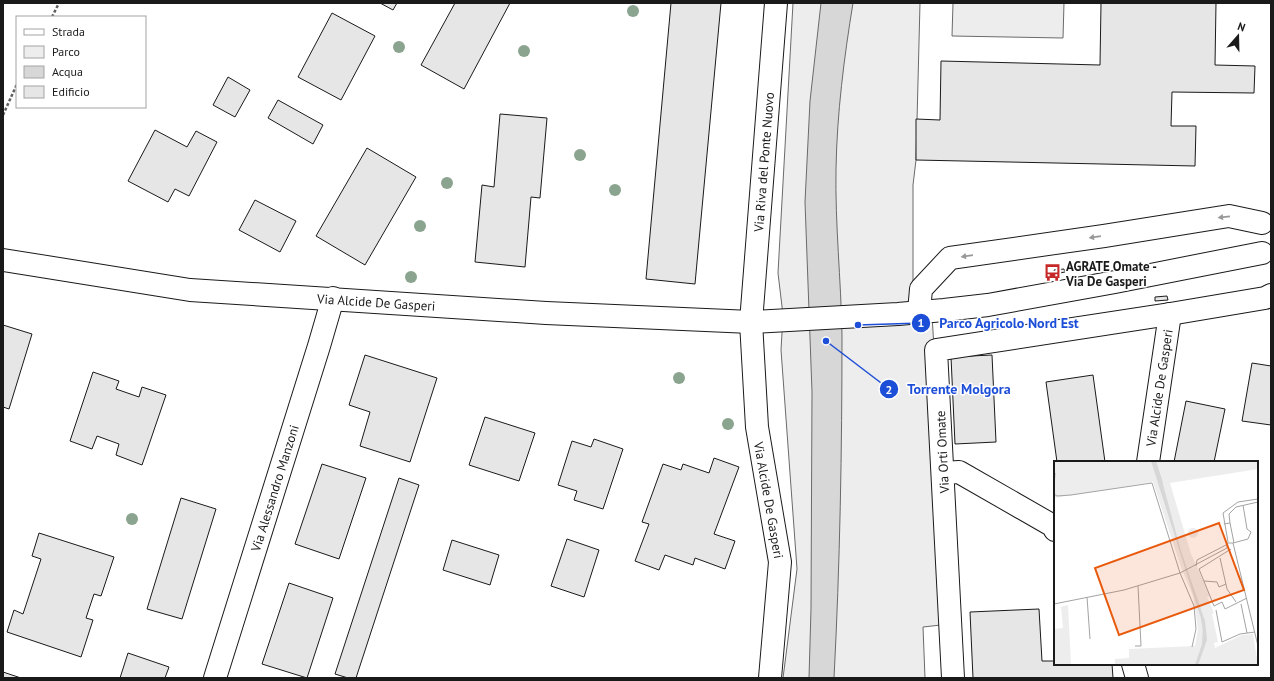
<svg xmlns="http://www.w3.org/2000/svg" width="1274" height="681" font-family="'PT Sans',sans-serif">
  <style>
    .green { fill: #ededed; stroke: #6a6a6a }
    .water { fill: #d7d7d7; stroke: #6a6a6a }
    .building { fill: #e6e6e6; stroke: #1a1a1a }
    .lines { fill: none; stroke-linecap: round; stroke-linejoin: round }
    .minor-casing { stroke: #1a1a1a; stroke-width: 24 }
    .path { stroke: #5f5f5f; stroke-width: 2.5; stroke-dasharray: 3 2; stroke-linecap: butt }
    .minor { stroke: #fff; stroke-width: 22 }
    .tree { fill: #8aa48f }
    .oneway { fill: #989898 }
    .labels { text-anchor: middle; stroke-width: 3; stroke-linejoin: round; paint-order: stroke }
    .street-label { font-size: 13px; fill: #1a1a1a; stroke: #fff }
    .poi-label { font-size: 13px; font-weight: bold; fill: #1a1a1a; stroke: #fff; text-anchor: start }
    .inset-river { fill: none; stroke: #d7d7d7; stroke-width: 2 }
    .inset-road { fill: none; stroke: #a3a3a3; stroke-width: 1 }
    .view { fill: #e8590c; fill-opacity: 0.15; stroke: #e8590c; stroke-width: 2 }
    .inset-edge { fill: none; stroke: #1a1a1a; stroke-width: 2 }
    .leader { fill: none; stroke: #1d4ed8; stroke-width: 1.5 }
    .callout-dot { fill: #1d4ed8; stroke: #fff; stroke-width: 1.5 }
    .mark-label { font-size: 12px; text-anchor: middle; font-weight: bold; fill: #fff }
    .callout-label { font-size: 14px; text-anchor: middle; font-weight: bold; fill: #1d4ed8; stroke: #fff; stroke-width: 3; stroke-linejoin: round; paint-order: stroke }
  </style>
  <rect width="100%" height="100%" fill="#fff"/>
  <g class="green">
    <polygon points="793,3 920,3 916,160 913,185 913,290 931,297 950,624 923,627 925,678 783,678 797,569 781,350 783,315 778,273"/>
    <polygon points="953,3 1064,3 1063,38 952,36"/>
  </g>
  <path class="water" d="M 821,3 L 853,3 C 844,58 837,113 836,169 C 835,224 841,279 842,335 C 842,449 840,564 834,678 L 809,678 L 811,609 L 812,392 L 805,202 L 810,101 Z"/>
  <g class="building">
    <polygon points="380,3 397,3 393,10"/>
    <polygon points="455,3 510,3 464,89 421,65"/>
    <polygon points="671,3 721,3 695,284 646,279"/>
    <polygon points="1101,3 1216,3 1215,65 1255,66 1254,93 1172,92 1171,126 1196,126 1195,166 916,160 916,119 940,120 941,61 1100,65"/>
    <polygon points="332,13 375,36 341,100 298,77"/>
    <polygon points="228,77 250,90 235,117 213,105"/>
    <polygon points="278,100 323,125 313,144 268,118"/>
    <polygon points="500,114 547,118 540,198 531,197 525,267 475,262 482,185 494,187"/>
    <polygon points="155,130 187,147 196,131 217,142 189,196 175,189 168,202 128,181"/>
    <polygon points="367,148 416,177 365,265 316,236"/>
    <polygon points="255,200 296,221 280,252 239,230"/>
    <polygon points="1064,269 1065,272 1055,274 1054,270"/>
    <polygon points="1167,296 1168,300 1155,301 1155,297"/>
    <polygon points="3,325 32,334 9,409 3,407"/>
    <polygon points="365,355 437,378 410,462 360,446 370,412 349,405"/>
    <polygon points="992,355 996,442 955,444 951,357"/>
    <polygon points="1252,363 1271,366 1271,425 1242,421"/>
    <polygon points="93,372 119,381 116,389 139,397 142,387 166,395 142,465 116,455 119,444 97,436 92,449 70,441"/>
    <polygon points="1093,375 1105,462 1057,462 1046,382"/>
    <polygon points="1186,401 1225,409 1214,462 1174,462"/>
    <polygon points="485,417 535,433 519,481 469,465"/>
    <polygon points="594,439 623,449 603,509 574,500 577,491 558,485 572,441 591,447"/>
    <polygon points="714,458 739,467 714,534 735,541 725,569 695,558 693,565 665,555 659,570 635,561 649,524 642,522 663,464 681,470 683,464 709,473"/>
    <polygon points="322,464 366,478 339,559 295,544"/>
    <polygon points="399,478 419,485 356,678 348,678 335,674"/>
    <polygon points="181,498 216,509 182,619 147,609"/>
    <polygon points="39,533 114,557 101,596 94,594 86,618 93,620 81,657 7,632 14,610 23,614 41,559 32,556"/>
    <polygon points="567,539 599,550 584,597 551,586"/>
    <polygon points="452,540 499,555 490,585 443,570"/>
    <polygon points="289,583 333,598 307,678 262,664"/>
    <polygon points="1039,609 1042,661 1055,661 1055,664 1112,664 1113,678 973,678 970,612"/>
    <polygon points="128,653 169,667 165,678 120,678"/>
    <polygon points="3,672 21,678 3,678"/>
  </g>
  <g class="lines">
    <defs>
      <g id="minor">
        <path id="s1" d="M 3,260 L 190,290 L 546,313 L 751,322 L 898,314 L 944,310 L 988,305 L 1115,282 L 1262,253"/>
        <polyline points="919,312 921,289 950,258 1104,236 1229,216 1262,223"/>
        <path id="s2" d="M 1148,462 L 1170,314"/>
        <polyline points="943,473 959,472 1055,527 1055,530"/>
        <polyline points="1133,664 1137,678"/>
        <path id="s3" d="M 215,678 L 319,346 L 333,298"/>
        <path id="s4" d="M 770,678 L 780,562 L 757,427 L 751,322 L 776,3"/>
        <polyline points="953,678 936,350 1170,314 1265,298 1271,295"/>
      </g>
    </defs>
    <use href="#minor" class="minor-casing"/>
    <g class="path">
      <polyline points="52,17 59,3"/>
      <polyline points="3,115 17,84"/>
    </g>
    <use href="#minor" class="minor"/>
  </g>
  <g class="tree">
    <circle cx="633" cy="11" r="6"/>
    <circle cx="399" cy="47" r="6"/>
    <circle cx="524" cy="51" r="6"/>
    <circle cx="580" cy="155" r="6"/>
    <circle cx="447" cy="183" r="6"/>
    <circle cx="615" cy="190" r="6"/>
    <circle cx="420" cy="226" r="6"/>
    <circle cx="411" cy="277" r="6"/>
    <circle cx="679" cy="378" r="6"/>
    <circle cx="728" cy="424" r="6"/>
    <circle cx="132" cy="519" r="6"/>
  </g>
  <defs><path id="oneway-solid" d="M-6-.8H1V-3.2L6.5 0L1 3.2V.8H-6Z"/></defs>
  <g class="oneway">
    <use href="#oneway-solid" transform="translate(1224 217) rotate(174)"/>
    <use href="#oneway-solid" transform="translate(1095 237) rotate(172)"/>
    <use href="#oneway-solid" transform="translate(967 256) rotate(172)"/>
  </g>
  <defs>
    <symbol id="bus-bare" viewBox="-9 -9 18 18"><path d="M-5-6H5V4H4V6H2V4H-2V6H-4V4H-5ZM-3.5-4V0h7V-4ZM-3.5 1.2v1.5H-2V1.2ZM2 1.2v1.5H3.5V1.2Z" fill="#c62828" stroke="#fff" stroke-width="2.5" paint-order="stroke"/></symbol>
  </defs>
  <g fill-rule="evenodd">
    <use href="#bus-bare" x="1040" y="260" width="25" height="25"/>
  </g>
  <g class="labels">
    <g class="street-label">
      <text dy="5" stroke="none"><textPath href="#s4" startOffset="519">Via Riva del Ponte Nuovo</textPath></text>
      <text dy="5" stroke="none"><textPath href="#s1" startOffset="376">Via Alcide De Gasperi</textPath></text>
      <text dy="5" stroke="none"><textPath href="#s2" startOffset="75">Via Alcide De Gasperi</textPath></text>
      <text transform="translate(942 452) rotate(-93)" y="5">Via Orti Omate</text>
      <text dy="5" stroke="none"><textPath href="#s3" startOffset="199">Via Alessandro Manzoni</textPath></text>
      <text transform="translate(769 500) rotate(80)" y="5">Via Alcide De Gasperi</text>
    </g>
    <g class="poi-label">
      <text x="1066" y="271">AGRATE Omate -<tspan x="1066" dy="15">Via De Gasperi</tspan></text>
    </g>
  </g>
  <g transform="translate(1054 461)">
    <rect width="204" height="204" fill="#fff"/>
    <path d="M 0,0 L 204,0 L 204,8 L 116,22 L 137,93 L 156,135 L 153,136 L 160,152 L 158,153 L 164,181 L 160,182 L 161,187 L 188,174 L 199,173 L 204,204 L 61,204 L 61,198 L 75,197 L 75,188 L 141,185 L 144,168 L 139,135 L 127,106 L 99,21 L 0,37 ZM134 72a5 5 0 1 1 10 0a5 5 0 1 1-10 0ZM 14,144 L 17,204 L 0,204 L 0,168 L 9,167 L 7,146 Z" fill="#ededed"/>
    <path d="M 97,0 L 101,0 L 107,16 L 127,90 L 151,160 L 153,179 L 144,204 L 141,204 L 148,183 L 149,164 Z" fill="#d7d7d7"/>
    <path class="inset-river" d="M 101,0 L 108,22M 148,158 L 151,176"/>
    <path class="inset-road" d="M 0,26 L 1,12M 0,33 L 3,35 L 17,34 L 98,22 L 126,112 L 140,145 L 142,168 L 138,186M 189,44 L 193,68 L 197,71M 176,62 L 180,82M 170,63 L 176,62 L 175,53 L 182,46 L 204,41M 174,81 L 169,52 L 184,41 L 204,38M 179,82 L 194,78 L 197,71M 173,87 L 173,82 L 179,82 L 204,185M 177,88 L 145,108 L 160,145 L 168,141 L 171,148 L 193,137M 166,97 L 173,128 L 182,141M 142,105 L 143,99 L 172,84M 150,120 L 163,121 L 165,126 L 172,123M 33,136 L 36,178M 0,143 L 70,129 L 126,112 L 173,87M 187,143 L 193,172M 162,149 L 168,181 L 186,173 L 201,171M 81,185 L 87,185 L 84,125"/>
    <path class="view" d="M 165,62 L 190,129 L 65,174 L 41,107 Z"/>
    <rect width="204" height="204" class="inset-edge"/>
  </g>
  <path class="leader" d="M858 325L921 323M826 341L889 389"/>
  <g class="callout-dot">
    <circle cx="858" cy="325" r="4"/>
    <circle cx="826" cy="341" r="4"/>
    <circle cx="921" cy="323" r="10"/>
    <circle cx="889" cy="389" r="10"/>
  </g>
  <g class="mark-label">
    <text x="921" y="327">1</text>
    <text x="889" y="394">2</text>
  </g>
  <g class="callout-label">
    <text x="1009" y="328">Parco Agricolo Nord Est</text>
    <text x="959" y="394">Torrente Molgora</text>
  </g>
  <rect width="1274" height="681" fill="none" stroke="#1a1a1a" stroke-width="8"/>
  <rect x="16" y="16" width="130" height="92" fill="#ffffff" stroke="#a3a3a3"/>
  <rect x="24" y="29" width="20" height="6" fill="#ffffff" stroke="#a3a3a3"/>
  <text x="52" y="36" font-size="12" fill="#1a1a1a">Strada</text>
  <rect x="24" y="46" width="20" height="12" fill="#ededed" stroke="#a3a3a3"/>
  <text x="52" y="56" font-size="12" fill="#1a1a1a">Parco</text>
  <rect x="24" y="66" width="20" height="12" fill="#d7d7d7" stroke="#a3a3a3"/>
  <text x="52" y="76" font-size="12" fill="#1a1a1a">Acqua</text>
  <rect x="24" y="86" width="20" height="12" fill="#e6e6e6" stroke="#a3a3a3"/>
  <text x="52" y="96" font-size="12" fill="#1a1a1a">Edificio</text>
  <g transform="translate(1238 36) rotate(20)" stroke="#ffffff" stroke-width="3" paint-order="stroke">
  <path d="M0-3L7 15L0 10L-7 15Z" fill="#1a1a1a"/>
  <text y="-6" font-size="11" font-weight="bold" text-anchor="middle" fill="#1a1a1a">N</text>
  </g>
</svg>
